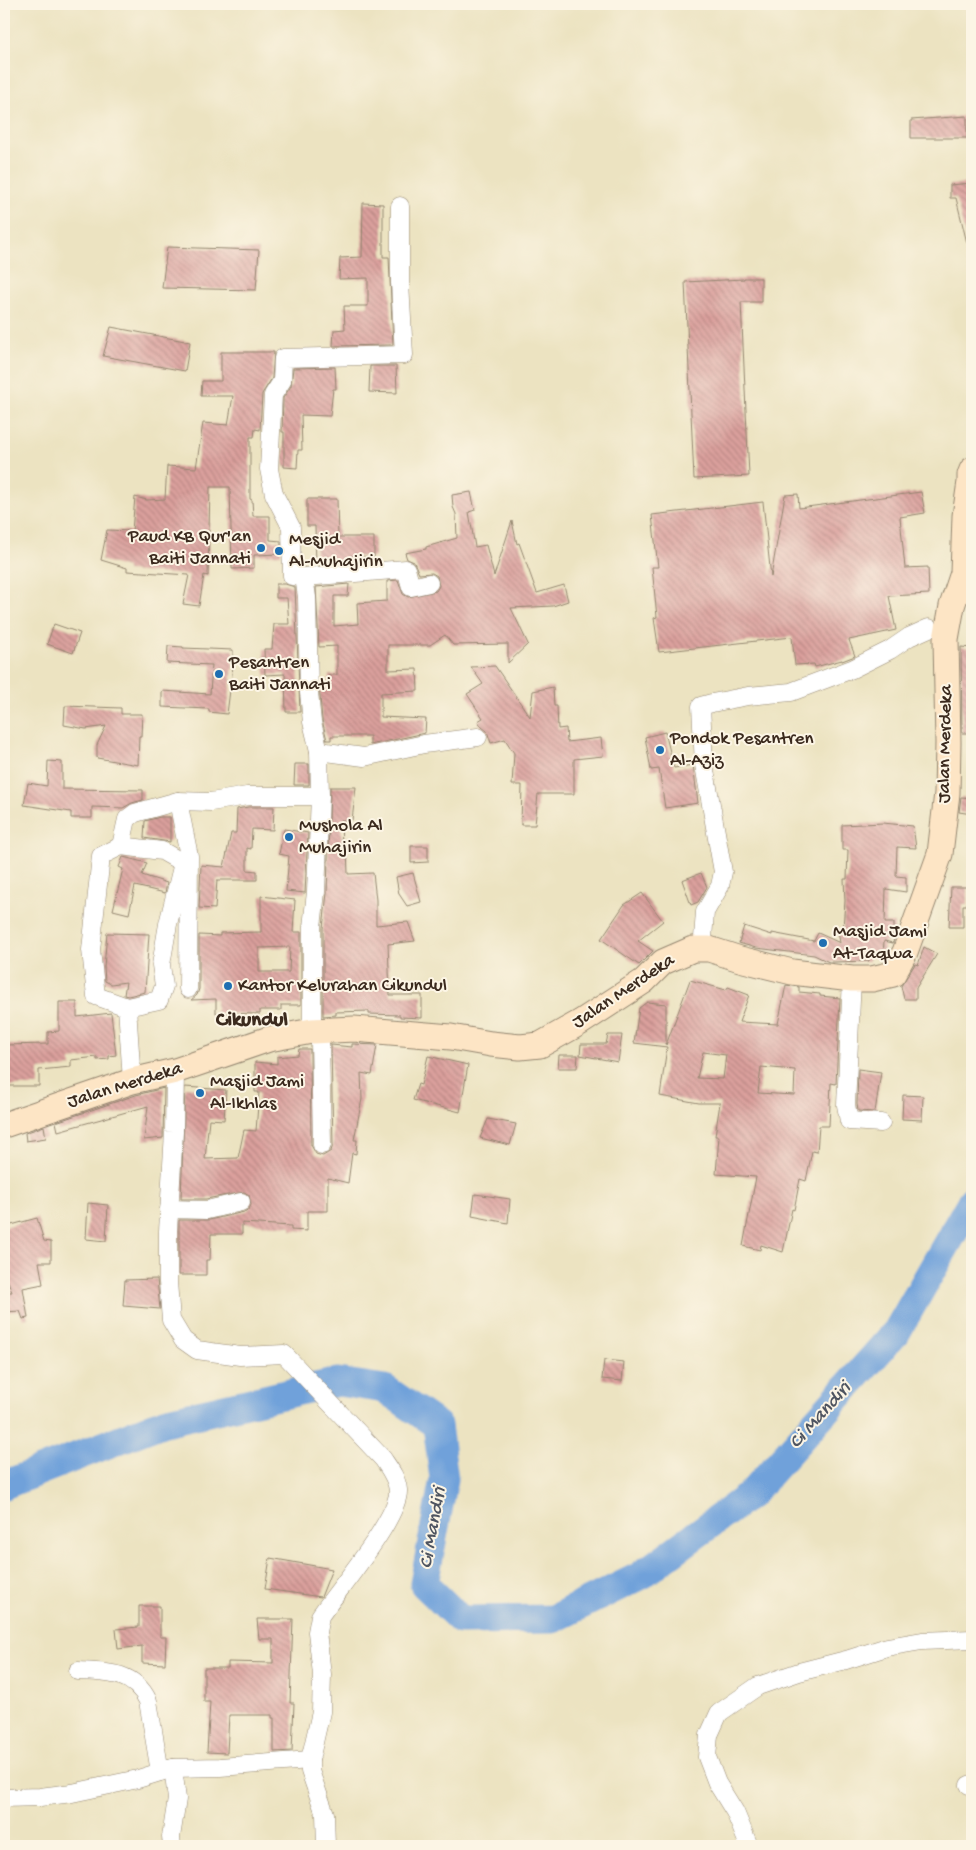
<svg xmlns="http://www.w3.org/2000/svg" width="976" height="1850" font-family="'Gochi Hand',sans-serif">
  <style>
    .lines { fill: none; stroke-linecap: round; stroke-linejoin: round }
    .river { stroke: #70a1da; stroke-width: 29 }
    .building { fill: url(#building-back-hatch); fill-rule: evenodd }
    .street-casing { stroke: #948670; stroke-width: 19 }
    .secondary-casing { stroke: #948670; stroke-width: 27 }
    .street { stroke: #fff; stroke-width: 18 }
    .secondary { stroke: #fde5c5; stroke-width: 25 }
    .poi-dot { fill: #1f6fb2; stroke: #fcf5e5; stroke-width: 2 }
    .labels { text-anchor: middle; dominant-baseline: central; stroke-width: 4; stroke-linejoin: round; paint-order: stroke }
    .poi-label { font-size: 19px; fill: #3b2a1e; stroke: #fcf5e5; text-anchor: start }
    .street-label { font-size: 19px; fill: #3b2a1e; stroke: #fcf5e5 }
    .water-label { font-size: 20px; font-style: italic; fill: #4e5460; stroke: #fcf5e5 }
    .quarter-label { font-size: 21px; font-weight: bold; fill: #3b2a1e; stroke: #fcf5e5 }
  </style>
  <defs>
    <pattern id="building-back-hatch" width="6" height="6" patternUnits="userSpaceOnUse" patternTransform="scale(1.25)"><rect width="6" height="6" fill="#dba09d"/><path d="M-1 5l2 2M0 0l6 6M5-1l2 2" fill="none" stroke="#b3837f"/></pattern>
  </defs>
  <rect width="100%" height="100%" fill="#fcf5e5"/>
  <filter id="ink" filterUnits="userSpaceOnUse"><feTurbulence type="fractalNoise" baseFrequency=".02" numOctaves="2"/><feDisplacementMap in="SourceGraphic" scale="10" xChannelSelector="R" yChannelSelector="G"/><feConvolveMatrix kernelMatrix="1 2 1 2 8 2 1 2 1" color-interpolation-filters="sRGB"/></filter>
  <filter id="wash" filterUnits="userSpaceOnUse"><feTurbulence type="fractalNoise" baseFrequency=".0096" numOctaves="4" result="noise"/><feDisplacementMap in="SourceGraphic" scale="20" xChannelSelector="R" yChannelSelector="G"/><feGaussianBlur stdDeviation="1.12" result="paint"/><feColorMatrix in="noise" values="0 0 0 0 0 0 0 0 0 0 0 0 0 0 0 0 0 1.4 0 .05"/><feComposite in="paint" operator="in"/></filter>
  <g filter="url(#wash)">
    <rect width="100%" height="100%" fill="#ece3c1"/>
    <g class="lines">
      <polyline class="river" points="4,1485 164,1422 338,1382 385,1389 437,1425 444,1479 424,1584 461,1620 553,1619 640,1576 750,1495 897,1331 972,1200"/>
    </g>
    <g id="blocks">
      <g class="building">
        <polygon points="967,116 967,138 911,138 911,120"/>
        <polygon points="972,183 972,243 967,243 956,198 950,198 950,185"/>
        <polygon points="363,203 383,204 383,257 389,257 393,345 333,346 334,330 345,329 344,306 368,306 368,278 339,279 340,258 362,257"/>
        <polygon points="167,247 259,250 256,290 162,288"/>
        <polygon points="744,278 761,278 761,302 741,302 749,476 694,479 685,282 744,279"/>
        <polygon points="111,327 190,342 185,371 103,356"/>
        <polygon points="221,352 274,352 272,378 262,394 260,430 255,429 254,437 250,437 250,499 252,500 253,516 270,516 270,540 281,541 281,554 254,555 254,568 232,569 230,487 210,487 208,576 204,575 199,606 183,604 189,575 127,571 127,568 101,560 107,530 132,531 135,497 147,500 165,499 167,466 196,468 203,423 228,425 233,396 201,396 202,381 221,381"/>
        <polygon points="370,366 396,366 397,393 369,392"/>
        <polygon points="335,367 336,389 333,389 330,416 301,415 302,450 298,450 297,468 284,467 284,432 282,432 283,398 291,386 293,368"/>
        <polygon points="471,492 475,510 469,512 475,547 486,545 494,576 512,521 517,544 519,543 537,593 564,585 568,601 553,606 511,608 528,644 508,663 508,644 453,645 445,635 430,645 388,645 388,670 417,669 418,691 381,693 381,717 426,719 425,733 370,745 370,736 331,736 331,740 327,740 322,720 319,685 328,684 329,675 337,675 337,646 319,647 316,587 349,584 348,596 334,596 334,626 358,624 357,603 387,601 387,581 398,580 403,594 408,597 436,591 439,586 437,576 432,573 419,574 414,562 407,559 405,553 426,549 426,547 457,538 456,514 453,507 452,495"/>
        <polygon points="921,492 925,513 900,517 905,568 928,567 929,594 889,596 896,630 849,640 855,656 842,661 842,660 815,667 814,664 795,665 792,637 659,652 654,618 657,617 652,567 658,567 652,515 763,502 771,577 785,495 798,494 799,508"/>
        <polygon points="307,499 337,499 338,537 374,537 374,557 351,556 350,563 316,565 315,526 307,526"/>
        <polygon points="276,584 285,584 295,587 300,712 286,712 285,674 265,675 264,649 272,649 274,624 289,624 287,598 276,598"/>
        <polygon points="54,624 80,633 73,653 47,644"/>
        <polygon points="168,646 183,647 183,648 233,650 233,666 227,714 209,712 209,709 162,707 162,691 210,694 212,665 167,663"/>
        <polygon points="961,647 972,648 972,733 962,733"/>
        <polygon points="495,666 530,717 533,691 553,687 554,706 557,706 558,729 566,728 567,742 601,738 603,756 574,759 574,794 538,794 535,825 521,825 522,785 512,785 514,753 505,739 491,743 487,731 482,727 478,721 483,718 467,694 483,684 471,667"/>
        <polygon points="65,706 121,708 121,714 142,714 141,736 139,736 138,765 97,758 97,745 106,726 86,729 64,725"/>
        <polygon points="665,732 674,768 693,765 698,803 665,808 659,769 651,770 645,737"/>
        <polygon points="48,761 62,762 62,789 143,790 143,800 132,803 123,808 92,807 92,818 71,818 71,812 24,805 28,783 47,786"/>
        <polygon points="295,764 309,764 309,785 294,785"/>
        <polygon points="330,787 356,787 352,820 341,820 342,847 347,847 348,874 373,873 376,900 376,925 408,922 415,941 388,944 390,995 422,995 422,1018 400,1017 400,1015 369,1014 369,1011 336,1012 336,1015 323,1016 323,928 327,893"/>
        <polygon points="961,797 972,798 972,814 959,812"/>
        <polygon points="248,807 274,807 273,830 252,829 251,849 247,848 247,870 257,871 257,880 217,880 215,909 199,908 201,865 224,867 231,833 236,833 237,809"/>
        <polygon points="160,817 170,817 170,842 144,838 145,821"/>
        <polygon points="883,823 913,826 916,848 897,847 896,876 906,877 906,892 886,889 885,923 894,923 894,939 893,943 884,941 883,957 869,957 869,961 834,962 829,962 814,955 756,948 739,943 744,926 772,935 772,933 814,941 818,933 840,943 838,930 843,929 845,901 844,879 847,879 848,850 842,850 842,825"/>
        <polygon points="284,829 308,833 305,893 286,891 289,856 279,854"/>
        <polygon points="411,846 428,846 428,862 411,863"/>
        <polygon points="123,857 147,863 142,875 167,883 165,893 135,886 129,914 113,910 123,869 119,867"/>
        <polygon points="413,873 421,902 407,906 399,894 396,877"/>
        <polygon points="701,873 707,887 698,902 691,905 682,880"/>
        <polygon points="951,887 967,887 967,905 963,905 963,927 949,927"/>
        <polygon points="642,893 663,921 638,941 653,951 639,965 601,939 624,905"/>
        <path d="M261,896L295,900L293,932H301V1005H281V1010H260V1014L216,1013V999L191,1000L197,995L199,989V935L220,936V933L261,932ZM290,947L289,972H259V948Z"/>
        <polygon points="107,933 149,934 145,992 128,996 124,995 126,982 111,984 105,981 104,967"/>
        <polygon points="924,947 937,954 916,988 916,999 904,999 901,986 915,964 918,965"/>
        <path d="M690,980L726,990L728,987L749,995L739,1022L778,1024L786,985L799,987V992L820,994V996L840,998L836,1084L831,1083L829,1126H819L817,1152L812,1151L806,1181L800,1179L794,1210L792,1209L783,1252L761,1245L760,1250L743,1246L756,1177L716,1174L719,1136H715L720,1103H699L660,1096L667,1047L634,1043L639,1008L647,1002L666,1004V1045ZM703,1052L726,1055L723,1079L697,1078ZM761,1067L795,1070L794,1095L758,1093Z"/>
        <polygon points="59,1002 77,1002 77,1017 111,1013 116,1055 109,1056 109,1059 97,1060 97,1057 71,1060 71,1067 39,1070 39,1086 4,1086 4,1045 48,1044 48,1032 59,1031"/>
        <polygon points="608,1035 622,1035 618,1062 580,1055 581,1044 606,1044"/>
        <polygon points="352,1044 377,1045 372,1075 361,1073 362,1099 354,1140 357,1140 356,1154 352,1153 348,1183 328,1178 328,1211 307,1211 307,1231 291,1230 291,1226 242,1223 242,1234 211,1234 210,1260 206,1260 206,1275 179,1275 179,1220 209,1220 244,1212 249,1209 251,1205 249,1195 244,1192 206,1199 181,1199 185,1087 226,1090 224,1120 209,1119 205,1159 238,1158 244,1130 256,1131 259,1092 255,1092 255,1062 277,1064 277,1057 298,1055 299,1049 310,1049 311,1145 316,1154 323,1156 331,1151 333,1145 331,1045 352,1047"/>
        <polygon points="559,1055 578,1055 577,1068 558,1068"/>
        <polygon points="428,1056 468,1065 460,1112 413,1100 418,1084 421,1085"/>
        <polygon points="858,1069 881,1072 875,1112 858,1111 857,1104"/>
        <polygon points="164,1088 163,1138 144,1140 148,1106 58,1131 56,1122 136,1095"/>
        <polygon points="903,1095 923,1096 922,1120 902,1119"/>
        <polygon points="488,1119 516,1124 510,1145 480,1138"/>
        <polygon points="44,1126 46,1138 26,1141 25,1133"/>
        <polygon points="475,1194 510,1199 508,1223 472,1216"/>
        <polygon points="88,1203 108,1205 106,1241 86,1239"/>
        <polygon points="37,1218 44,1241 51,1242 51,1262 39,1262 43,1284 23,1288 28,1318 23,1319 20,1311 4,1312 4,1292 12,1292 4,1272 4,1227"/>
        <polygon points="157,1279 160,1309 123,1306 125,1280"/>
        <polygon points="604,1360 624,1362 622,1381 602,1379"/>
        <polygon points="270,1558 332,1569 321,1597 265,1589"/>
        <polygon points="139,1606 160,1606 160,1637 166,1637 165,1664 142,1663 142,1646 118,1649 116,1629 139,1627"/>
        <polygon points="257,1619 293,1619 290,1703 294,1703 292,1751 274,1752 274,1718 272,1718 272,1715 229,1715 227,1753 207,1752 210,1702 204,1702 204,1668 228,1668 228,1662 273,1663 273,1639 259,1639"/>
      </g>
    </g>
  </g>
  <g filter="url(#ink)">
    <use href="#blocks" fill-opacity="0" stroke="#948670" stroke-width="1"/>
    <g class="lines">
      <g class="street-casing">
        <g id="street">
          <polyline points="304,577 406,569 411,587 429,583"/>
          <polyline points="319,751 364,757 424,744 478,737"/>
          <polyline points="178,801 189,856 188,989"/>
          <polygon points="121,846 162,851 183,863 168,924 161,965 164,986 159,1000 127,1007 96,996 91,950 101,856"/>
          <polyline points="121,846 127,819 135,813 178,801 211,802 247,796 320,796"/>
          <polyline points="709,949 703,938 705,912 720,886 723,872 704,765 701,706 712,703 748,696 791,692 852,669 890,650 909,637 929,628"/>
          <polyline points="852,979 846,1105 849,1121 881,1123"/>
          <polyline points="127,1007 132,1081"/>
          <path d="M175,1071L174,1132L168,1231V1282L171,1320L183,1340L197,1350L240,1356L284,1354L383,1459C389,1468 397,1478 398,1490C400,1517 337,1591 320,1616L317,1632L322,1674L321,1712L310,1760V1771L325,1814L326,1846"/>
          <polyline points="322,1145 320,1041 312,1031 312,927 316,892 320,796 319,751 312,722 309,693 307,597 304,577 292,576 291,527 274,494 269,469 273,395 282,381 283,358 404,355 400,283 400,206"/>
          <polyline points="169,1209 207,1210 241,1202"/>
          <path d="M78,1671C106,1672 134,1671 148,1701L160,1772"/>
          <polyline points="969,1785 972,1784"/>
          <polyline points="4,1798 40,1797 72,1793 138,1779 173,1768 220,1767 310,1760"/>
          <polyline points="172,1846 171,1837 177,1799 173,1768"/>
          <polyline points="749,1846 735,1812 717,1783 707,1757 709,1735 719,1713 758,1686 799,1672 846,1660 887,1647 922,1641 972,1639"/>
        </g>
      </g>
      <g class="secondary-casing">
        <polyline id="secondary" points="4,1125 132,1081 175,1071 269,1039 312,1031 354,1029 451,1037 491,1044 520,1047 540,1045 581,1022 644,981 663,962 693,949 709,949 740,959 792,972 852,979 872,979 893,974 905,952 940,854 947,793 948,743 946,639 952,606 963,573 965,516 970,482 970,475 972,470"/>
      </g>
      <use href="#street" class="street"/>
      <use href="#secondary" class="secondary"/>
    </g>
  </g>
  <g class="poi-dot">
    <circle cx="261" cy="548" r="5"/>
    <circle cx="279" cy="551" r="5"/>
    <circle cx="219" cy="674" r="5"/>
    <circle cx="660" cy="750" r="5"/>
    <circle cx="289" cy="837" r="5"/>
    <circle cx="823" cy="943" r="5"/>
    <circle cx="228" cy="986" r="5"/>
    <circle cx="200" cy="1093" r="5"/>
  </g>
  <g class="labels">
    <g class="poi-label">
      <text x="251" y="537" text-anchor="end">Paud KB Qur'an<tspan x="251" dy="22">Baiti Jannati</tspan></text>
      <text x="289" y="540">Mesjid<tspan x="289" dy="22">Al-Muhajirin</tspan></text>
      <text x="229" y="663">Pesantren<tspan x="229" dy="22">Baiti Jannati</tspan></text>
      <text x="670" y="739">Pondok Pesantren<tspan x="670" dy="22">Al-Aziz</tspan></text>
      <text x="299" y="826">Mushola Al<tspan x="299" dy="22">Muhajirin</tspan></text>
      <text x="833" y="932">Masjid Jami<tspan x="833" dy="22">At-Taqwa</tspan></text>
      <text x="238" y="986">Kantor Kelurahan Cikundul</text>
      <text x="210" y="1082">Masjid Jami<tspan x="210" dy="22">Al-Ikhlas</tspan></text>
    </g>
    <g class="street-label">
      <text transform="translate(946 744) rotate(-89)">Jalan Merdeka</text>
      <text transform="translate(624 992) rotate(-34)">Jalan Merdeka</text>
      <text transform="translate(125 1086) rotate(-17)">Jalan Merdeka</text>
    </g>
    <g class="water-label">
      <text transform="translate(821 1416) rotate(-48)">Ci Mandiri</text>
      <text transform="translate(434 1528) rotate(-80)">Ci Mandiri</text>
    </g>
    <g class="quarter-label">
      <text x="252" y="1021">Cikundul</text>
    </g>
  </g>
  <rect width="976" height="1850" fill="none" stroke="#fcf5e5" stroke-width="20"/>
</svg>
